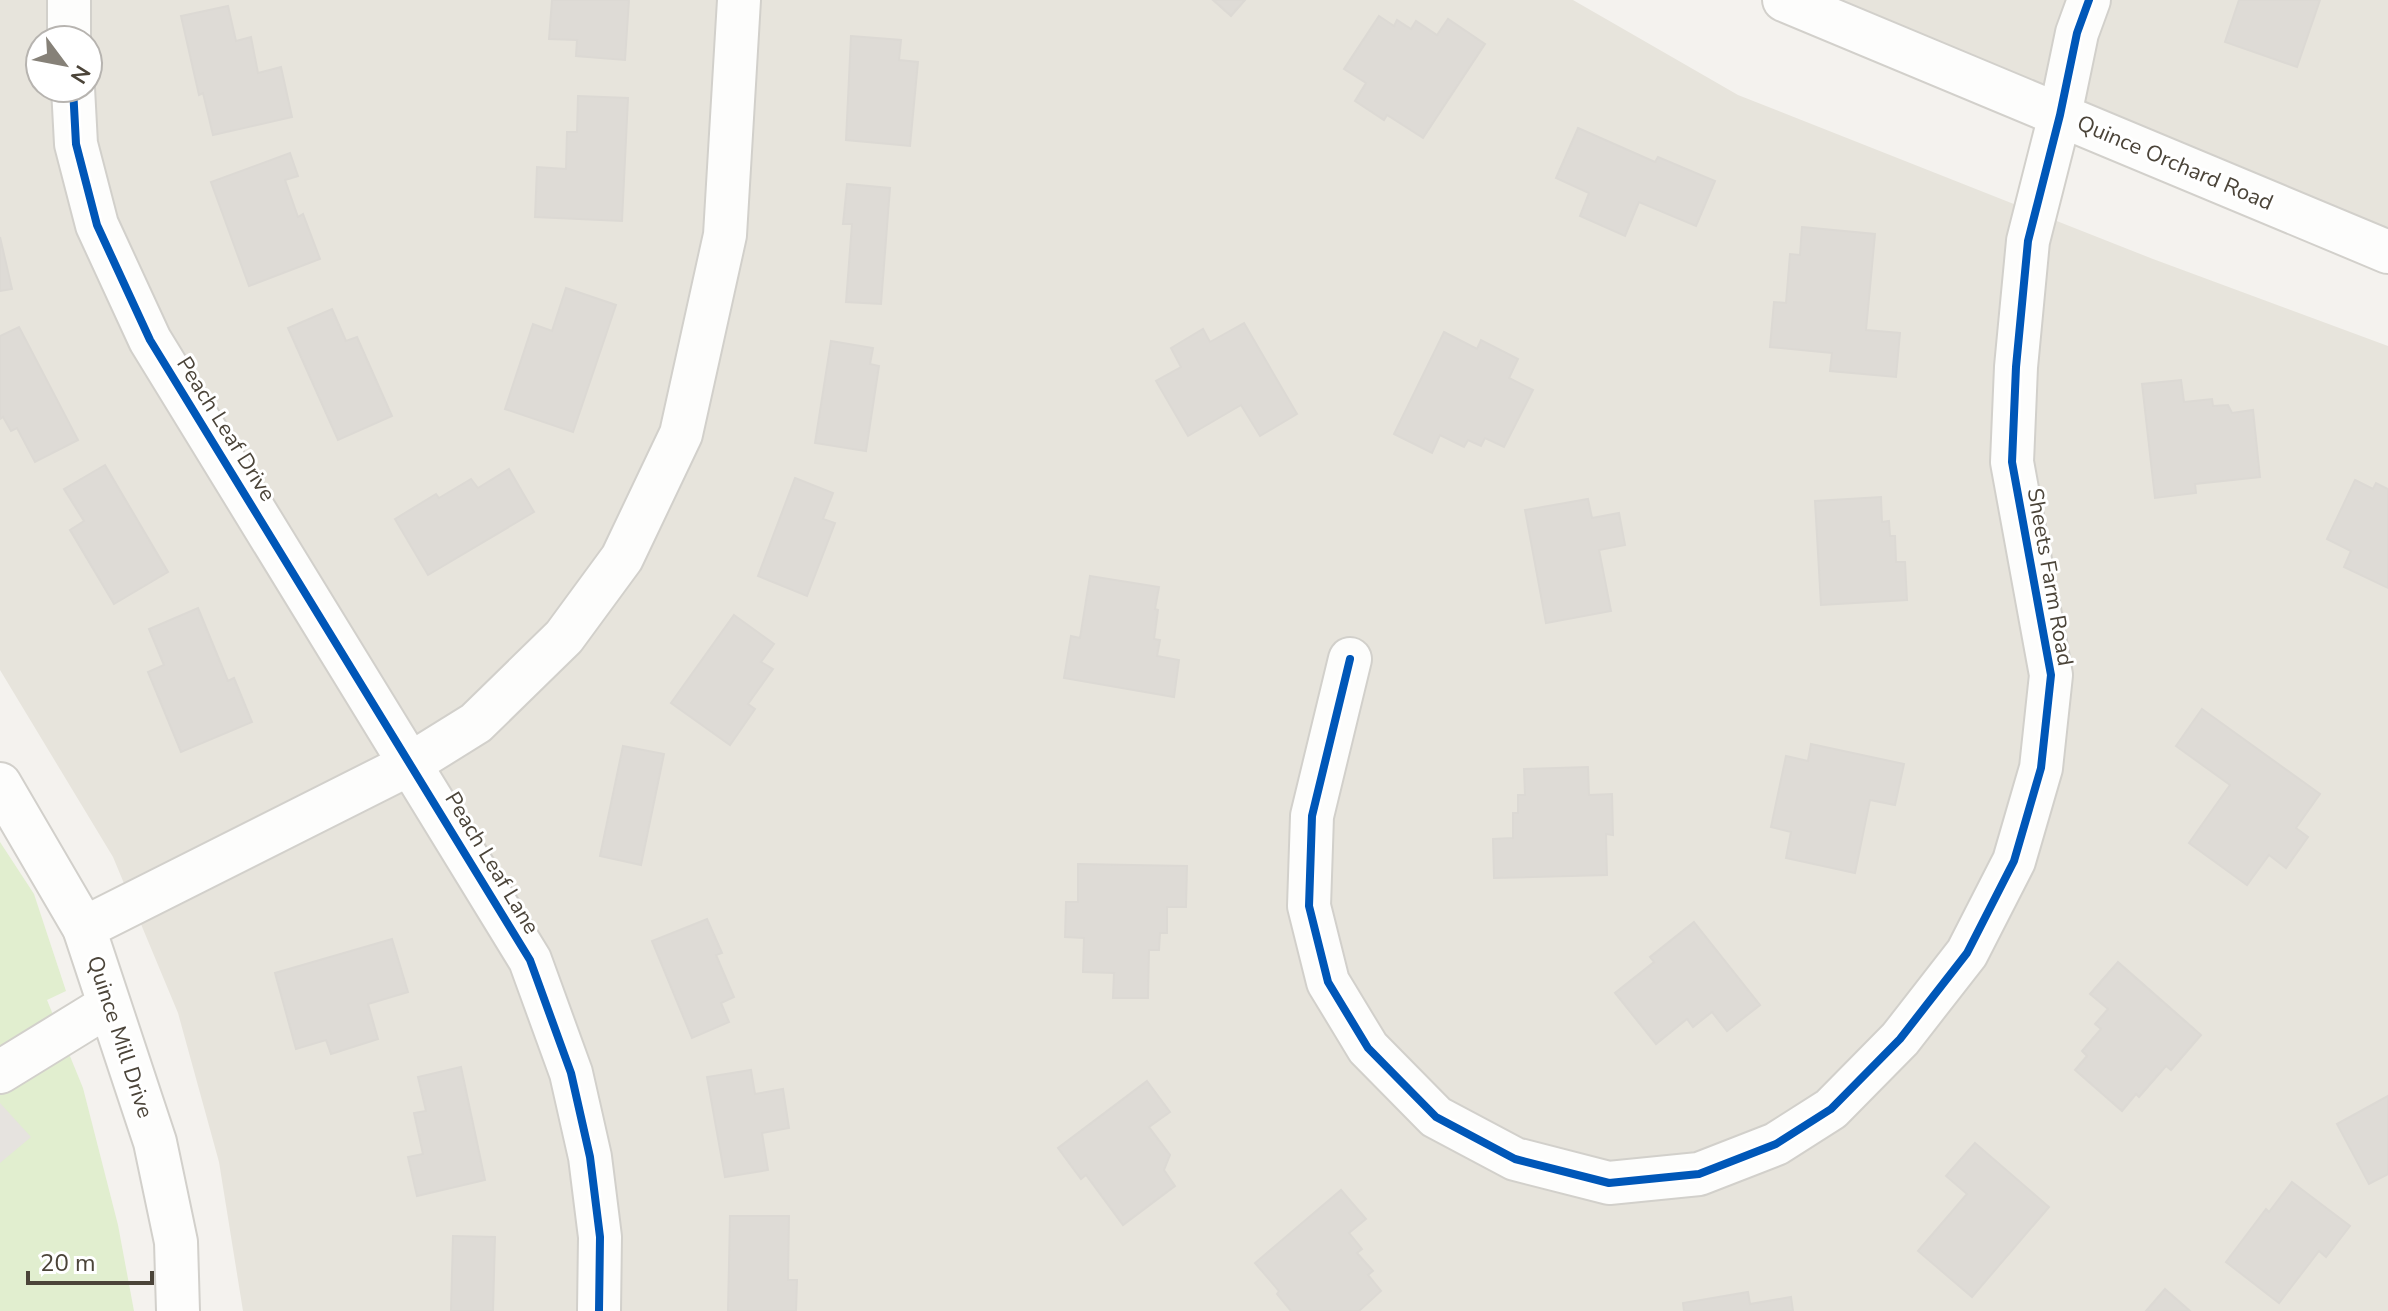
<svg xmlns="http://www.w3.org/2000/svg" width="2388" height="1311" font-family="'Nunito Sans',sans-serif">
  <style>
    .residential { fill: #e7e4dc; fill-rule: evenodd }
    .green { fill: #e1eecf }
    .parking { fill: #e6e3df }
    .building { fill: #dedbd6; stroke: #dcd9d4; stroke-width: 2 }
    .lines { fill: none; stroke-linecap: round; stroke-linejoin: round }
    .minor-casing { stroke: #d2d0cb; stroke-width: 46 }
    .minor { stroke: #fdfdfc; stroke-width: 42 }
    .cycleway-casing { stroke: #fff; stroke-width: 13 }
    .cycleway { stroke: #0057b8; stroke-width: 8 }
    .labels { text-anchor: middle; dominant-baseline: central; stroke-width: 6; stroke-linejoin: round; paint-order: stroke }
    .street-label { font-size: 22px; fill: #4b4439; stroke: #fff }
  </style>
  <rect width="100%" height="100%" fill="#f4f2ee"/>
  <g class="residential">
    <path d="M0,0H1573L1738,95L2153,259L2388,346V1311H243L219,1162L178,1013L113,857L0,670ZM40,40H88V88H40Z"/>
    <polygon points="1784,0 2388,0 2388,252"/>
  </g>
  <polygon class="green" points="0,842 34,894 66,991 47,1000 83,1088 118,1225 134,1311 0,1311"/>
  <polygon class="parking" points="0,1103 31,1137 0,1163"/>
  <g class="building">
    <polygon points="552,0 629,0 625,60 576,56 577,40 549,39"/>
    <polygon points="1213,0 1245,0 1231,16"/>
    <polygon points="2239,0 2320,0 2297,67 2225,42"/>
    <polygon points="228,6 236,41 251,37 258,73 281,67 292,117 213,135 203,93 199,95 181,16"/>
    <polygon points="1379,16 1394,26 1397,20 1411,29 1416,21 1437,35 1448,19 1485,44 1423,138 1387,115 1384,120 1355,101 1366,83 1344,69"/>
    <polygon points="851,36 901,40 899,60 918,62 910,146 846,140"/>
    <polygon points="578,96 628,98 622,221 535,217 537,167 566,169 567,132 577,132"/>
    <polygon points="1578,128 1655,162 1658,157 1715,181 1696,226 1639,202 1625,236 1580,216 1589,193 1556,178"/>
    <polygon points="290,153 298,176 285,180 298,217 303,214 320,259 249,286 211,182"/>
    <polygon points="847,184 890,188 881,304 846,302 852,224 843,224"/>
    <polygon points="1802,227 1875,234 1866,330 1900,333 1896,377 1830,371 1832,353 1770,347 1774,302 1786,303 1790,254 1800,255"/>
    <polygon points="0,237 12,289 0,291"/>
    <polygon points="566,288 616,305 573,432 505,409 533,324 552,331"/>
    <polygon points="332,309 346,341 357,337 392,416 338,440 288,328"/>
    <polygon points="1244,323 1297,414 1260,436 1241,405 1188,436 1156,381 1181,367 1171,348 1203,329 1210,342"/>
    <polygon points="19,327 78,440 35,462 17,428 11,431 3,417 0,419 0,336"/>
    <polygon points="1444,332 1477,349 1481,340 1518,359 1509,378 1533,390 1504,447 1485,438 1481,446 1468,440 1464,447 1440,435 1432,453 1394,434"/>
    <polygon points="831,341 873,348 870,364 879,366 866,451 815,443"/>
    <polygon points="2181,380 2184,402 2212,399 2213,406 2228,405 2232,413 2253,410 2260,477 2195,484 2196,493 2155,498 2142,384"/>
    <polygon points="105,465 168,572 114,604 70,530 84,521 64,489"/>
    <polygon points="509,469 534,512 428,575 395,519 436,494 439,498 471,479 478,488"/>
    <polygon points="795,478 833,493 823,519 835,523 807,596 758,576"/>
    <polygon points="2355,480 2373,489 2376,483 2388,489 2388,588 2344,567 2351,551 2327,539"/>
    <polygon points="1881,497 1882,522 1889,521 1890,536 1895,536 1896,562 1905,562 1907,600 1821,605 1815,501"/>
    <polygon points="1588,499 1592,518 1619,513 1625,545 1599,550 1611,611 1546,623 1525,510"/>
    <polygon points="1090,576 1159,587 1155,609 1158,610 1154,639 1160,640 1157,656 1179,660 1174,697 1064,678 1071,636 1080,638"/>
    <polygon points="198,608 228,681 234,678 252,722 181,752 148,672 164,665 149,629"/>
    <polygon points="734,615 774,644 761,662 773,669 748,704 755,709 730,745 671,703"/>
    <polygon points="2202,709 2320,794 2296,828 2308,837 2286,868 2269,855 2247,885 2189,843 2230,785 2176,746"/>
    <polygon points="1811,744 1904,764 1895,805 1870,800 1855,873 1786,858 1791,832 1771,827 1786,756 1808,761"/>
    <polygon points="623,746 664,754 641,865 600,856"/>
    <polygon points="1588,767 1589,795 1612,794 1613,835 1606,834 1607,875 1494,878 1493,839 1513,838 1513,813 1518,813 1518,795 1525,795 1524,769"/>
    <polygon points="1078,864 1187,866 1186,907 1167,907 1167,933 1160,933 1159,950 1149,950 1148,998 1113,998 1114,973 1083,972 1084,938 1065,937 1066,902 1078,902"/>
    <polygon points="707,919 722,953 716,955 734,997 721,1003 729,1022 692,1038 652,941"/>
    <polygon points="1694,922 1760,1005 1727,1031 1712,1012 1693,1027 1687,1019 1656,1044 1615,993 1654,962 1650,957"/>
    <polygon points="392,939 408,992 368,1004 378,1039 331,1054 326,1040 296,1049 275,973"/>
    <polygon points="2118,962 2201,1035 2171,1070 2166,1066 2139,1097 2136,1094 2122,1111 2075,1070 2087,1056 2082,1051 2101,1029 2095,1024 2108,1009 2090,994"/>
    <polygon points="461,1067 485,1180 417,1196 408,1157 423,1154 414,1113 426,1111 418,1077"/>
    <polygon points="751,1070 755,1094 783,1089 789,1128 762,1133 768,1170 725,1177 707,1077"/>
    <polygon points="1147,1081 1170,1112 1149,1127 1170,1155 1164,1170 1175,1186 1123,1225 1086,1175 1081,1179 1058,1148"/>
    <polygon points="2388,1096 2388,1174 2369,1184 2337,1124"/>
    <polygon points="1975,1143 2049,1207 1972,1297 1918,1251 1967,1194 1946,1176"/>
    <polygon points="2292,1182 2350,1226 2326,1257 2319,1251 2279,1303 2226,1262 2266,1209 2269,1212"/>
    <polygon points="1341,1190 1366,1219 1349,1233 1362,1249 1357,1253 1373,1271 1368,1275 1381,1291 1359,1311 1291,1311 1277,1294 1279,1291 1255,1263"/>
    <polygon points="730,1216 789,1216 788,1280 797,1280 796,1311 728,1311"/>
    <polygon points="453,1236 495,1237 493,1311 451,1311"/>
    <polygon points="2165,1289 2190,1311 2146,1311"/>
    <polygon points="1748,1292 1750,1304 1791,1297 1793,1311 1684,1311 1683,1303"/>
  </g>
  <g class="lines">
    <g class="minor-casing">
      <g id="minor">
        <polyline points="1784,0 2388,252"/>
        <polyline points="69,40 69,0"/>
        <polyline points="73,88 76,144 97,225 150,340 530,960 571,1073 590,1157 600,1237 599,1311"/>
        <polyline points="1350,659 1312,816 1309,906 1328,982 1368,1048 1436,1117 1515,1159 1609,1183 1699,1174 1776,1144 1831,1109 1900,1039 1967,953 2014,861 2041,768 2051,675 2012,462 2016,367 2028,241 2060,115 2077,33 2089,0"/>
        <polyline points="0,784 84,928 155,1142 176,1242 178,1311"/>
        <polyline points="84,928 410,764 476,723 564,637 622,558 681,434 725,235 739,0"/>
        <polyline points="0,1072 109,1005"/>
      </g>
    </g>
    <use href="#minor" class="minor"/>
    <g class="cycleway-casing">
      <g id="cycleway">
        <polyline points="73,88 76,144 97,225 150,340 530,960 571,1073 590,1157 600,1237 599,1311"/>
        <polyline points="1350,659 1312,816 1309,906 1328,982 1368,1048 1436,1117 1515,1159 1609,1183 1699,1174 1776,1144 1831,1109 1900,1039 1967,953 2014,861 2041,768 2051,675 2012,462 2016,367 2028,241 2060,115 2077,33 2089,0"/>
      </g>
    </g>
    <use href="#cycleway" class="cycleway"/>
  </g>
  <g class="labels">
    <g class="street-label">
      <text transform="translate(2175 163) rotate(23)">Quince Orchard Road</text>
      <text transform="translate(226 429) rotate(58)">Peach Leaf Drive</text>
      <text transform="translate(2050 577) rotate(80)">Sheets Farm Road</text>
      <text transform="translate(492 863) rotate(59)">Peach Leaf Lane</text>
      <text transform="translate(120 1037) rotate(72)">Quince Mill Drive</text>
    </g>
  </g>
  <g transform="translate(64 64) rotate(122)"><circle r="38" fill="#ffffff" stroke="#b7b4b0" stroke-width="2"/>
  <path d="M0-6L14 30L0 20L-14 30Z" fill="#868178"/>
  <text y="-12" font-size="22" font-weight="bold" text-anchor="middle" fill="#4b4439">N</text>
  </g>
  <path d="M28 1271v12h124v-12" fill="none" stroke="#4b4439" stroke-width="4"/>
  <text x="40" y="1271" font-size="24" fill="#4b4439" stroke="#ffffff" stroke-width="6" paint-order="stroke">20 m</text>
</svg>
